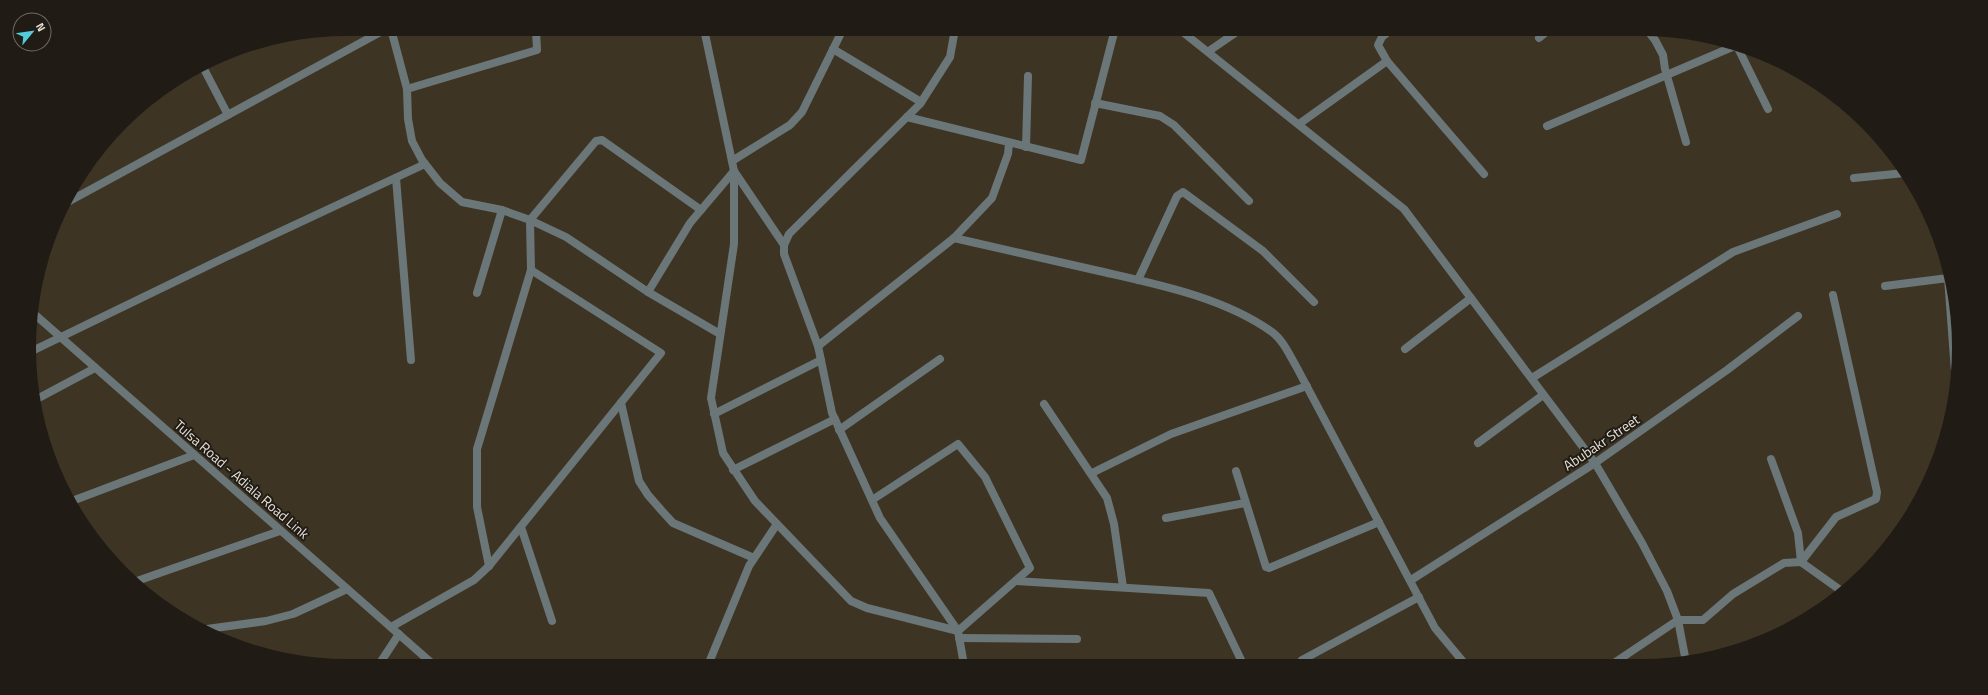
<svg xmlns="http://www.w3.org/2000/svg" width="1988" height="695" font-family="'Titillium Web',sans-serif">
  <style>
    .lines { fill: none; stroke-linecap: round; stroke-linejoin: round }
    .minor { stroke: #6b7678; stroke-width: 8 }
    .labels { text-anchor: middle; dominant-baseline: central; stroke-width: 4; stroke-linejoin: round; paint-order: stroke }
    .street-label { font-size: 14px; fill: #e6e0d6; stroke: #201c15 }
  </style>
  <rect width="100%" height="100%" fill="#3d3424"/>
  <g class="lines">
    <g class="minor">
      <polyline points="391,29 407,89 408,119 412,141 422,160 440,183 462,202 502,210 530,220 566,237 648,292 720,334"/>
      <polyline points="704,29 734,171 734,244 711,398 723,453 755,501 851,601 867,608 958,631"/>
      <polyline points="955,29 950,57 920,104 789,234 784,245 784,254 818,346 832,413 880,518 958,631"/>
      <polyline points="1179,29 1404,209 1595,463 1642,543 1667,591 1678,620 1686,662"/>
      <polyline points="1647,30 1655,40 1663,55 1665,69 1686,142"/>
      <polyline points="1539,38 1550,29"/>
      <polyline points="1737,46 1768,109"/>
      <polyline points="833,49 921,102"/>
      <polyline points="1209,51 1241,29"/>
      <polyline points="1387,61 1378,45 1382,37 1392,29"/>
      <polyline points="203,67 228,115"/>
      <polyline points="407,89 537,50 536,29"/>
      <polyline points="1095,103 1160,116 1174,125 1249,201"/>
      <polyline points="907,117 1081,160 1115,29"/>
      <polyline points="1299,124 1387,61 1484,174"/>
      <polyline points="1547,126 1737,45"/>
      <polyline points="1026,147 1028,76"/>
      <polyline points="732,161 790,125 802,112 843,29"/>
      <polyline points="396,178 411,360"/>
      <polyline points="1854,178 1905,173"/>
      <polyline points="64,204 386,29"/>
      <path d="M954,238C1002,249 1050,260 1099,271C1156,284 1223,297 1272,332C1283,340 1289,354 1296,366L1435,628L1465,664"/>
      <polyline points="1948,278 1956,385"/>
      <polyline points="1138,280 1177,196 1183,192 1263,251 1314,302"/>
      <polyline points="1885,286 1948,278 1948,269"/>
      <polyline points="648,292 690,223 734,171 784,245"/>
      <polyline points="477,293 502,210"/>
      <polyline points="32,312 435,666"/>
      <polyline points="818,346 954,238 992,198 1008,154 1009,143"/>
      <polyline points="1405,349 1471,298"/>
      <polyline points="30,352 226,257 425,164"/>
      <polyline points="1532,378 1733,252 1837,214"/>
      <polyline points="35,400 95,368"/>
      <polyline points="621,403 639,481 648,495 662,511 673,523 754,558"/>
      <polyline points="1044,404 1107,498 1114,524 1123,587"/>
      <polyline points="714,414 821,360"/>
      <polyline points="839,430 940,359"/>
      <polyline points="1478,443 1543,395"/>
      <polyline points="1771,459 1798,533 1801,562"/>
      <polyline points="733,470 835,419"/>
      <polyline points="1236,471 1266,567 1269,568 1379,522"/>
      <polyline points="1092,473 1171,434 1307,386"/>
      <polyline points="872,500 958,444 985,477 1030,568 958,631 964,665"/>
      <polyline points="72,501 194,455"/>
      <polyline points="1166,518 1245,503"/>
      <polyline points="521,527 552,621"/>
      <polyline points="1801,562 1836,517 1876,499 1877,492 1833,295"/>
      <polyline points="489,566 477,507 477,449 531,270 530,220 596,141 602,140 701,210"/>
      <polyline points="1411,580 1595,463 1727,370 1798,316"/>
      <polyline points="1016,581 1209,593 1243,664"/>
      <polyline points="134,582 280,531"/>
      <polyline points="391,627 474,580 489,566 661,353 531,270"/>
      <polyline points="207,629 266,621 293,614 347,589"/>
      <polyline points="959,638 1077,639"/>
      <polyline points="1302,660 1419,597"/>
      <polyline points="1614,663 1678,620 1703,620 1733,594 1784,563 1801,562 1843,592"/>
      <polyline points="708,665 749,566 777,524"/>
      <polyline points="378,666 399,634"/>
    </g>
  </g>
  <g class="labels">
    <g class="street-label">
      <text transform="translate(1601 442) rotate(-34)">Abubakr Street</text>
      <text transform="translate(242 479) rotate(41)">Tulsa Road - Adiala Road Link</text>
    </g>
  </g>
  <path d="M0 0H1988V695H0ZM347 36H1641A311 311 0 0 1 1952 347V348A311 311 0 0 1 1641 659H347A311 311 0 0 1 36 348V347A311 311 0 0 1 347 36Z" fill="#201c15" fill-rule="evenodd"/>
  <g transform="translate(32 32) rotate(61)"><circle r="19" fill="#201c15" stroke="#6f6a62"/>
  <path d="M0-3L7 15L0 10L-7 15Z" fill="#53cbdb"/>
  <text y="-6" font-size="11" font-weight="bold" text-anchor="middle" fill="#e6e0d6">N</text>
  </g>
</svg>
